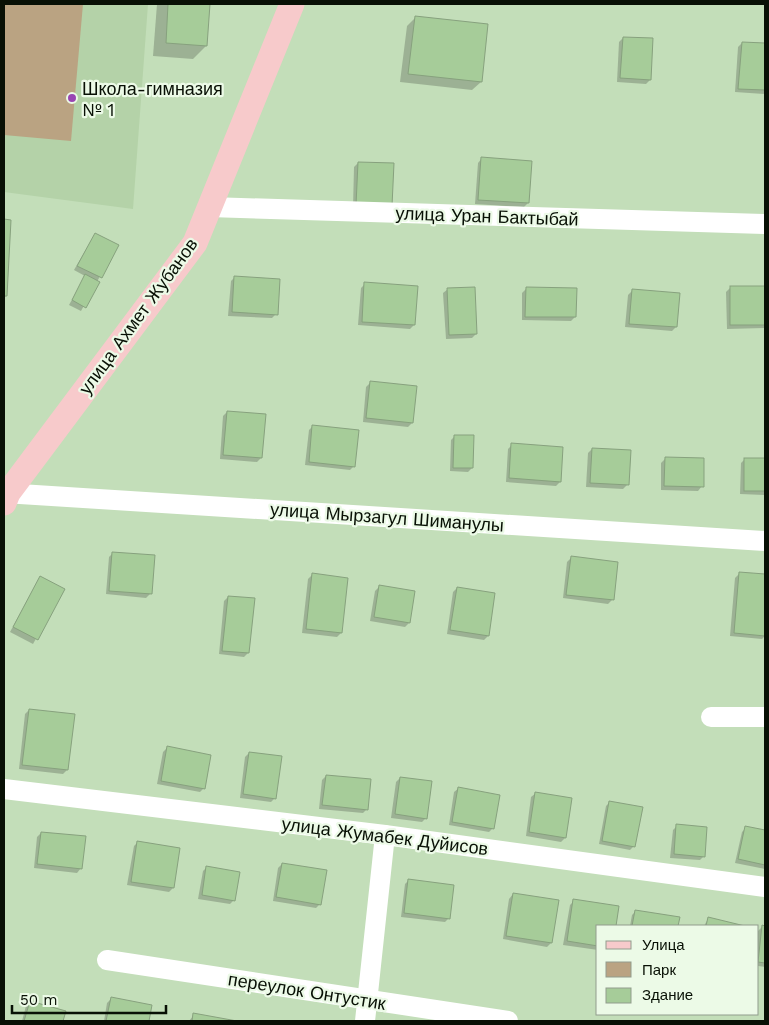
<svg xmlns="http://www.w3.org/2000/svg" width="769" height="1025" font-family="'Work Sans',sans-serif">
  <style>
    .built { fill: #b4d2a8 }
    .green { fill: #baa382 }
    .shadow { fill: #0003 }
    .building { fill: #a6cc99; stroke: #87a17e }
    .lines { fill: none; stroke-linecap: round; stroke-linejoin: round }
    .minor { stroke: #fff; stroke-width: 20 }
    .major { stroke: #f7cacb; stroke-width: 25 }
    .poi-dot { fill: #9945b3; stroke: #ecfae7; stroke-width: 2 }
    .labels { text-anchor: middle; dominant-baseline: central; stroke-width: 4.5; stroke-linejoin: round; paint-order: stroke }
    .poi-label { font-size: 18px; fill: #081005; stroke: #ecfae7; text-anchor: start }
    .street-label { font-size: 18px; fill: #081005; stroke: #ecfae7 }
  </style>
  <rect width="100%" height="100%" fill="#c3deb9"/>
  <polygon class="built" points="4,4 148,4 133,209 4,192"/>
  <polygon class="green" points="4,4 83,4 71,141 4,135"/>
  <g class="shadow">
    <polygon points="157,4 209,4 206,46 193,59 153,56"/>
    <polygon points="415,18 481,82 472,90 400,82 407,26"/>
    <polygon points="623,38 650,80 646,84 617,82 619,42"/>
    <polygon points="742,43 765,45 765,94 735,92 738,47"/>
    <polygon points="482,158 528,203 524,207 475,204 478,163"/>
    <polygon points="358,163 390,205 353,208 354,167"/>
    <polygon points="4,221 10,221 6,296 4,298"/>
    <polygon points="95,234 117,245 81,311 69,305 85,276 74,270"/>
    <polygon points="235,277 276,314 272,318 228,316 231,281"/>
    <polygon points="365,284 414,325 410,329 358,325 361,288"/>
    <polygon points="765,287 765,328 727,329 726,292 730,288"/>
    <polygon points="448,289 476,334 472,338 446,339 443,293"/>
    <polygon points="526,289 575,317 571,321 522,320 522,293"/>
    <polygon points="632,291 676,327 672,331 625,327 628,295"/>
    <polygon points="370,383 412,423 408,427 363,422 366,387"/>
    <polygon points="227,412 261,458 257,462 220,459 223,416"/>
    <polygon points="313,426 354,466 350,470 305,465 309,430"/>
    <polygon points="455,436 472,468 468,472 450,471 451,440"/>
    <polygon points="512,445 560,482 556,486 506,482 508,449"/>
    <polygon points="592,449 627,485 623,489 586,487 588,453"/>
    <polygon points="665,459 702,486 698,491 661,490 661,463"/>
    <polygon points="745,459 765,460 765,495 740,494 741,463"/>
    <polygon points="113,553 150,594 146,598 106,594 109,557"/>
    <polygon points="571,558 612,600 608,604 563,598 567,562"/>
    <polygon points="739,574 765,576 765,636 762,639 730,636 735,578"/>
    <polygon points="312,575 341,633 337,637 302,633 308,579"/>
    <polygon points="40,577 63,590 33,644 10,632"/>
    <polygon points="379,587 409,623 405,627 370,621 375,591"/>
    <polygon points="457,588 488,636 484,640 447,634 453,592"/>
    <polygon points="228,597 248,653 244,657 219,654 224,601"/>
    <polygon points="29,710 67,770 63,774 19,769 25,714"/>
    <polygon points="167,748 204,788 200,792 157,784 163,752"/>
    <polygon points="249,753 275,798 271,802 240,798 245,757"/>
    <polygon points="326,776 367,809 363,813 319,809 322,780"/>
    <polygon points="400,778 426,818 422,822 391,818 396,782"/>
    <polygon points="459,788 493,828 489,832 449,825 454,792"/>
    <polygon points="536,793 565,838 561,842 526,836 531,797"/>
    <polygon points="610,802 634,846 630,850 599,844 606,806"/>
    <polygon points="677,826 704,856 700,860 670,858 673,830"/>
    <polygon points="746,828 765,832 765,869 735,863 742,832"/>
    <polygon points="41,833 81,868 77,873 34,868 37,837"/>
    <polygon points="138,842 173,888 169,892 127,885 134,846"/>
    <polygon points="282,864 320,904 316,908 273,901 278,868"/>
    <polygon points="207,867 234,900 230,904 198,899 203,871"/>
    <polygon points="409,880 449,918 445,922 401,917 405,884"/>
    <polygon points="513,894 551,943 547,947 503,939 509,899"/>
    <polygon points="574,901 617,907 614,926 598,926 598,950 563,945 570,905"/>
    <polygon points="636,911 678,918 677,926 630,926 632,915"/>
    <polygon points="708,919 742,926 704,926"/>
    <polygon points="762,927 765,927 765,967 758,966 758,931"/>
    <polygon points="111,999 150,1006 148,1021 104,1021 107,1003"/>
    <polygon points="30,1002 65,1012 62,1021 22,1021 26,1006"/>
    <polygon points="194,1015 230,1021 189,1021"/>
  </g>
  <g class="building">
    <polygon points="168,4 210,4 207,46 166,43"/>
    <polygon points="415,16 488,24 482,82 408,74"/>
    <polygon points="623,37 653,38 651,80 620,78"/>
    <polygon points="742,42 765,43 765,90 738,89"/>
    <polygon points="481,157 532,161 529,203 478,200"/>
    <polygon points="358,162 394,163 392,206 356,205"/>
    <polygon points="4,219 11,220 7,296 4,296"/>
    <polygon points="95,233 119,245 102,278 77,266"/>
    <polygon points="85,274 100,282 86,308 72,300"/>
    <polygon points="234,276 280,279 278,315 232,312"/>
    <polygon points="364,282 418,286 415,325 362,322"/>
    <rect x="730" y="286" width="35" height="39"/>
    <polygon points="475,287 477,334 449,335 447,288"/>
    <polygon points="526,287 577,288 576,317 525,317"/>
    <polygon points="632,289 680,293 677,327 629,324"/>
    <polygon points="370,381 417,386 413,423 366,418"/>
    <polygon points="227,411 266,414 262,458 223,455"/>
    <polygon points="312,425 359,430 355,467 309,462"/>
    <polygon points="454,435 474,435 473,468 453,468"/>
    <polygon points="511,443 563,447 561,482 509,478"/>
    <polygon points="592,448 631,450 629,485 590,483"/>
    <polygon points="665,457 704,458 704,487 664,486"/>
    <rect x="744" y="458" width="21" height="33"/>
    <polygon points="112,552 155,555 152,594 109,591"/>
    <polygon points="571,556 618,562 614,600 566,595"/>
    <polygon points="739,572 765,574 765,636 734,633"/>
    <polygon points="312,573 348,578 342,633 306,629"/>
    <polygon points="40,576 65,589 38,640 13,627"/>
    <polygon points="379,585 415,591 410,623 374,617"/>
    <polygon points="457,587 495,593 489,636 450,630"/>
    <polygon points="228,596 255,598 249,653 222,651"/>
    <polygon points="29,709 75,714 68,770 22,765"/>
    <polygon points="167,746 211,755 205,789 161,781"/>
    <polygon points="249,752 282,756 276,799 243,794"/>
    <polygon points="326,775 371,779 368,810 322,805"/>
    <polygon points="400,777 432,781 427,819 395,814"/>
    <polygon points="458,787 500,795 494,829 452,822"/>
    <polygon points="535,792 572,798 566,838 529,832"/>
    <polygon points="609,801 643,807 635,847 602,841"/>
    <polygon points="676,824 707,827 705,857 674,854"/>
    <polygon points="745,826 765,830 765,865 738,859"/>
    <polygon points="41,832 86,836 82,869 37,864"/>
    <polygon points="137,841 180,848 174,888 131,882"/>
    <polygon points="282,863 327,870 321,905 276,897"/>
    <polygon points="206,866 240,872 235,901 202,895"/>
    <polygon points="408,879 454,885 450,919 404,913"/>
    <polygon points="513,893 559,900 552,943 506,936"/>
    <polygon points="573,899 619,906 616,926 598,926 598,946 567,941"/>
    <polygon points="635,910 680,917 678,926 632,926"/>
    <polygon points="708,917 745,926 706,926"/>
    <polygon points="762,925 765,926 765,963 758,962"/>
    <polygon points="111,997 152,1005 149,1021 106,1021"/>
    <polygon points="30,1001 66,1011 63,1021 24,1021"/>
    <polygon points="193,1013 237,1021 192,1021"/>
  </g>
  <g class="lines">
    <g class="minor">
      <polyline points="209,207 765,224"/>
      <polyline points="4,493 765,541"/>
      <polyline points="711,717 765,717"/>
      <polyline points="4,789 385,835 765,887"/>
      <polyline points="107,960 508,1021"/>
      <polyline points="365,1021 385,835"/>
    </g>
    <polyline class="major" points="4,503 8,493 195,243 292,4"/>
  </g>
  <circle class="poi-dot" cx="72" cy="98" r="5"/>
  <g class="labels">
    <g class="poi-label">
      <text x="82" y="88">Школа-гимназия<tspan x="82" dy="21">№ 1</tspan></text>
    </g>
    <g class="street-label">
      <text transform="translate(487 216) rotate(2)">улица Уран Бактыбай</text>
      <text transform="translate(138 316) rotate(-54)">улица Ахмет Жубанов</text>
      <text transform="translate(387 517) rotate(4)">улица Мырзагул Шиманулы</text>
      <text transform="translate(385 836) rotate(7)">улица Жумабек Дуйисов</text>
      <text transform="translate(307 991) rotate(9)">переулок Онтустик</text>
    </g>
  </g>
  <rect width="769" height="1025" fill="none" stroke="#081005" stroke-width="10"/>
  <rect x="596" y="925" width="162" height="90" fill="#ecfae7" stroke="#919c8d"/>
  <rect x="606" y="941" width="25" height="8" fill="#f7cacb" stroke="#919c8d"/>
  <text x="642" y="950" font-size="15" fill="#081005">Улица</text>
  <rect x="606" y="962" width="25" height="15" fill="#baa382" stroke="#919c8d"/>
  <text x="642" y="975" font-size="15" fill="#081005">Парк</text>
  <rect x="606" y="988" width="25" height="15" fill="#a6cc99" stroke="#919c8d"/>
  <text x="642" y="1000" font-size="15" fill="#081005">Здание</text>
  <path d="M12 1005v8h154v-8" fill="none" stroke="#081005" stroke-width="2.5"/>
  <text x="20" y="1005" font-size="15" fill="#081005" stroke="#ecfae7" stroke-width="4" paint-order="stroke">50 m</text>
</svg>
